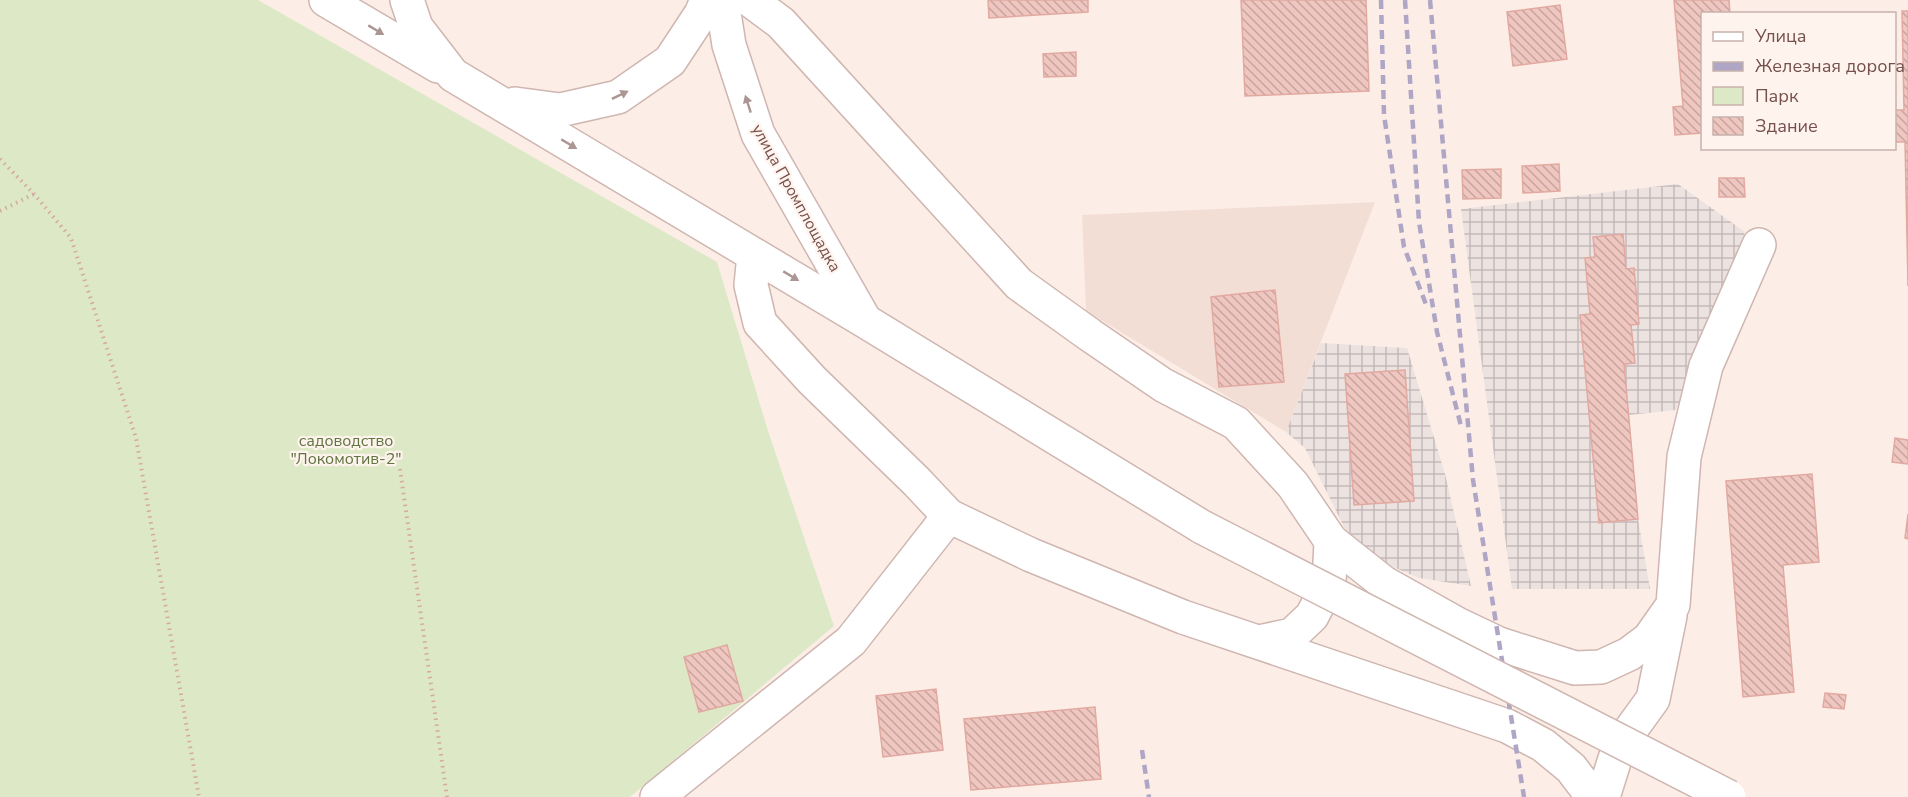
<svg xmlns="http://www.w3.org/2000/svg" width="1908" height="797" font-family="'Nunito Sans',sans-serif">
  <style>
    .residential { fill: #f3ded6 }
    .industrial { fill: url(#industrial-grid) }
    .green { fill: #dde9c6 }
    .building { fill: url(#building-back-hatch); stroke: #e2a9a1; stroke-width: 1.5 }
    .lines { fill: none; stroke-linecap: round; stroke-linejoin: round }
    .minor-casing { stroke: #cfb6b0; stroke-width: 36 }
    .path { stroke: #d5a9a3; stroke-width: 4; stroke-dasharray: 1.5 4.5; stroke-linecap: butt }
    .minor { stroke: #fff; stroke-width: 33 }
    .rail { stroke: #afa5c5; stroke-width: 4.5; stroke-dasharray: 9 6; stroke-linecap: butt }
    .minor-bridge-casing { stroke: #cfb6b0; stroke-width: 36; stroke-linecap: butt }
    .minor-bridge { stroke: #fff; stroke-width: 33 }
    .oneway { fill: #ac9694 }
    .labels { text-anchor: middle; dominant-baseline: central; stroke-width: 4.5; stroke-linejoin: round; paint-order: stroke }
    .street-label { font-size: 16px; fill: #75504c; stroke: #fef3ed }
    .park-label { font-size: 16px; fill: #5e7441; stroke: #fef3ed }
  </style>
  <defs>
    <pattern id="industrial-grid" width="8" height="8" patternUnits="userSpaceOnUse" patternTransform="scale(1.5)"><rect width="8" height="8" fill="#ece3e1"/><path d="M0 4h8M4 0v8" fill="none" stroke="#c4bab9"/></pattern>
    <pattern id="building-back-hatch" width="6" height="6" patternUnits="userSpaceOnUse" patternTransform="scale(1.5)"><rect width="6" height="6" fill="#f0c7c0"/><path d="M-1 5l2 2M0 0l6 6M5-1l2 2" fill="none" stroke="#c7a49e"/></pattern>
  </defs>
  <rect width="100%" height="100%" fill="#fceee7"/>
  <polygon class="residential" points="1375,202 1286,432 1086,311 1082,215"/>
  <g class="industrial">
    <polygon points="1678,184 1745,232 1676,410 1629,415 1638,519 1650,589 1512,589 1461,209"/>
    <polygon points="1321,343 1407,348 1445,474 1471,586 1419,578 1356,551 1305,448 1286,432"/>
  </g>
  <polygon class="green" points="0,0 258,0 717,262 769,434 834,626 630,797 0,797"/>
  <g class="building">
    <polygon points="988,0 1088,0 1088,12 989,18"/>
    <polygon points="1241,0 1366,0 1369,91 1245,96"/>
    <polygon points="1674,0 1729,0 1730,14 1702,14 1702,133 1675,135 1673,107 1683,106"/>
    <polygon points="1560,5 1567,59 1513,66 1507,12"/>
    <polygon points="1902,11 1908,11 1908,286 1905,142 1894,142 1894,110 1904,110"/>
    <polygon points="1076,52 1076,76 1044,77 1043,54"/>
    <polygon points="1559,164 1560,191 1523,193 1522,166"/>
    <polygon points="1501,169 1501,198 1463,199 1462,170"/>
    <polygon points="1719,178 1744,178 1745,197 1719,197"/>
    <polygon points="1623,234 1626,269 1634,268 1639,324 1631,325 1635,363 1624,364 1638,519 1599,523 1580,315 1590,314 1585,258 1595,257 1593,237"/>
    <polygon points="1275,290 1284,382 1219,387 1211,297"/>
    <polygon points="1405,370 1414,501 1354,505 1345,374"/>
    <polygon points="1895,438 1908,440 1908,464 1892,462"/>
    <polygon points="1812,474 1819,562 1783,565 1794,692 1743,697 1726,481"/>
    <polygon points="1908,514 1908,539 1905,538"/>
    <polygon points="727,645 743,701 699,712 684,657"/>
    <polygon points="936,689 943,750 883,757 876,696"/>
    <polygon points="1825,693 1846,695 1844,709 1823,707"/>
    <polygon points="1095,707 1101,779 971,790 964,719"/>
  </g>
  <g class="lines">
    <g class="minor-casing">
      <g id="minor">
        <polyline points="326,0 438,66"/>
        <polyline points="407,0 416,27 453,75 865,321 1202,527"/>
        <polyline points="722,0 729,45 758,134 864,319"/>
        <polyline points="750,0 781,23 1019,284 1090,335 1163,385 1236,423 1293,485 1331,541 1329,583 1312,616 1292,635 1259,642"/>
        <polyline points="515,104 560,110 618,97 670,61 701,14 707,0"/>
        <polyline points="949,516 1031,555 1183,617 1507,726 1543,745 1571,768 1593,797"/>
        <polyline points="1331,541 1384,583 1457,624 1499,644 1575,668 1601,667 1629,654 1649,639 1673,605 1684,457 1706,366 1759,245"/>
        <polyline points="657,797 851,641 949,516 917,482 812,380 760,323 751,285 754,255"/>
        <polyline points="1603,797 1619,746 1653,699 1670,616"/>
      </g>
    </g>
    <g class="path">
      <polyline points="0,159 34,194 71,238 136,438 199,797"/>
      <polyline points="0,211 34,194"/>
      <polyline points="400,469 447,797"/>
    </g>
    <use href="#minor" class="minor"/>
    <g class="rail">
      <polyline points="1381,0 1384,115 1404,247 1427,307"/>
      <polyline points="1405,0 1419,222 1437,332 1462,430"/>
      <polyline points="1430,0 1473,480 1524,797"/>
      <polyline points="1142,750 1149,797"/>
    </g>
    <g class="minor-bridge-casing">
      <polyline id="minor-bridge" points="1202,527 1729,797"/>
    </g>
    <use href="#minor-bridge" class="minor-bridge"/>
  </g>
  <defs><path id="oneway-solid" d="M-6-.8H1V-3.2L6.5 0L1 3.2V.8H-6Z" transform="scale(1.5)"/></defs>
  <g class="oneway">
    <use href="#oneway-solid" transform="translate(376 30) rotate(31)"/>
    <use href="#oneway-solid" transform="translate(620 95) rotate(-26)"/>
    <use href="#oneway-solid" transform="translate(748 104) rotate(-108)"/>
    <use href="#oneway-solid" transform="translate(569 144) rotate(31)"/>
    <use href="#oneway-solid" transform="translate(791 276) rotate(31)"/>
  </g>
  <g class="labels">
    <g class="street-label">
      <text transform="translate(796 198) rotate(61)">улица Промплощадка</text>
    </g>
    <g class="park-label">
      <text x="346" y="441">садоводство<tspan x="346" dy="18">"Локомотив-2"</tspan></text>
    </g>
  </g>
  <rect x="1701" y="12" width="195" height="138" fill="#fef3ed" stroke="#c7b2ad" stroke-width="1.5"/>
  <rect x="1713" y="32" width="30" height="9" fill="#ffffff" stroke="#c7b2ad" stroke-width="1.5"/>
  <text x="1755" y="42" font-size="18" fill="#75504c">Улица</text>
  <rect x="1713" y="62" width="30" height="9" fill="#afa5c5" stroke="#c7b2ad" stroke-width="1.5"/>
  <text x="1755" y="72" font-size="18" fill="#75504c">Железная дорога</text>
  <rect x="1713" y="87" width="30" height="18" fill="#dde9c6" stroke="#c7b2ad" stroke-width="1.5"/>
  <text x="1755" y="102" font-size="18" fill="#75504c">Парк</text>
  <rect x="1713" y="117" width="30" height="18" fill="url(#building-back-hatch)" stroke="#c7b2ad" stroke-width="1.5"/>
  <text x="1755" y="132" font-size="18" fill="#75504c">Здание</text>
</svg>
